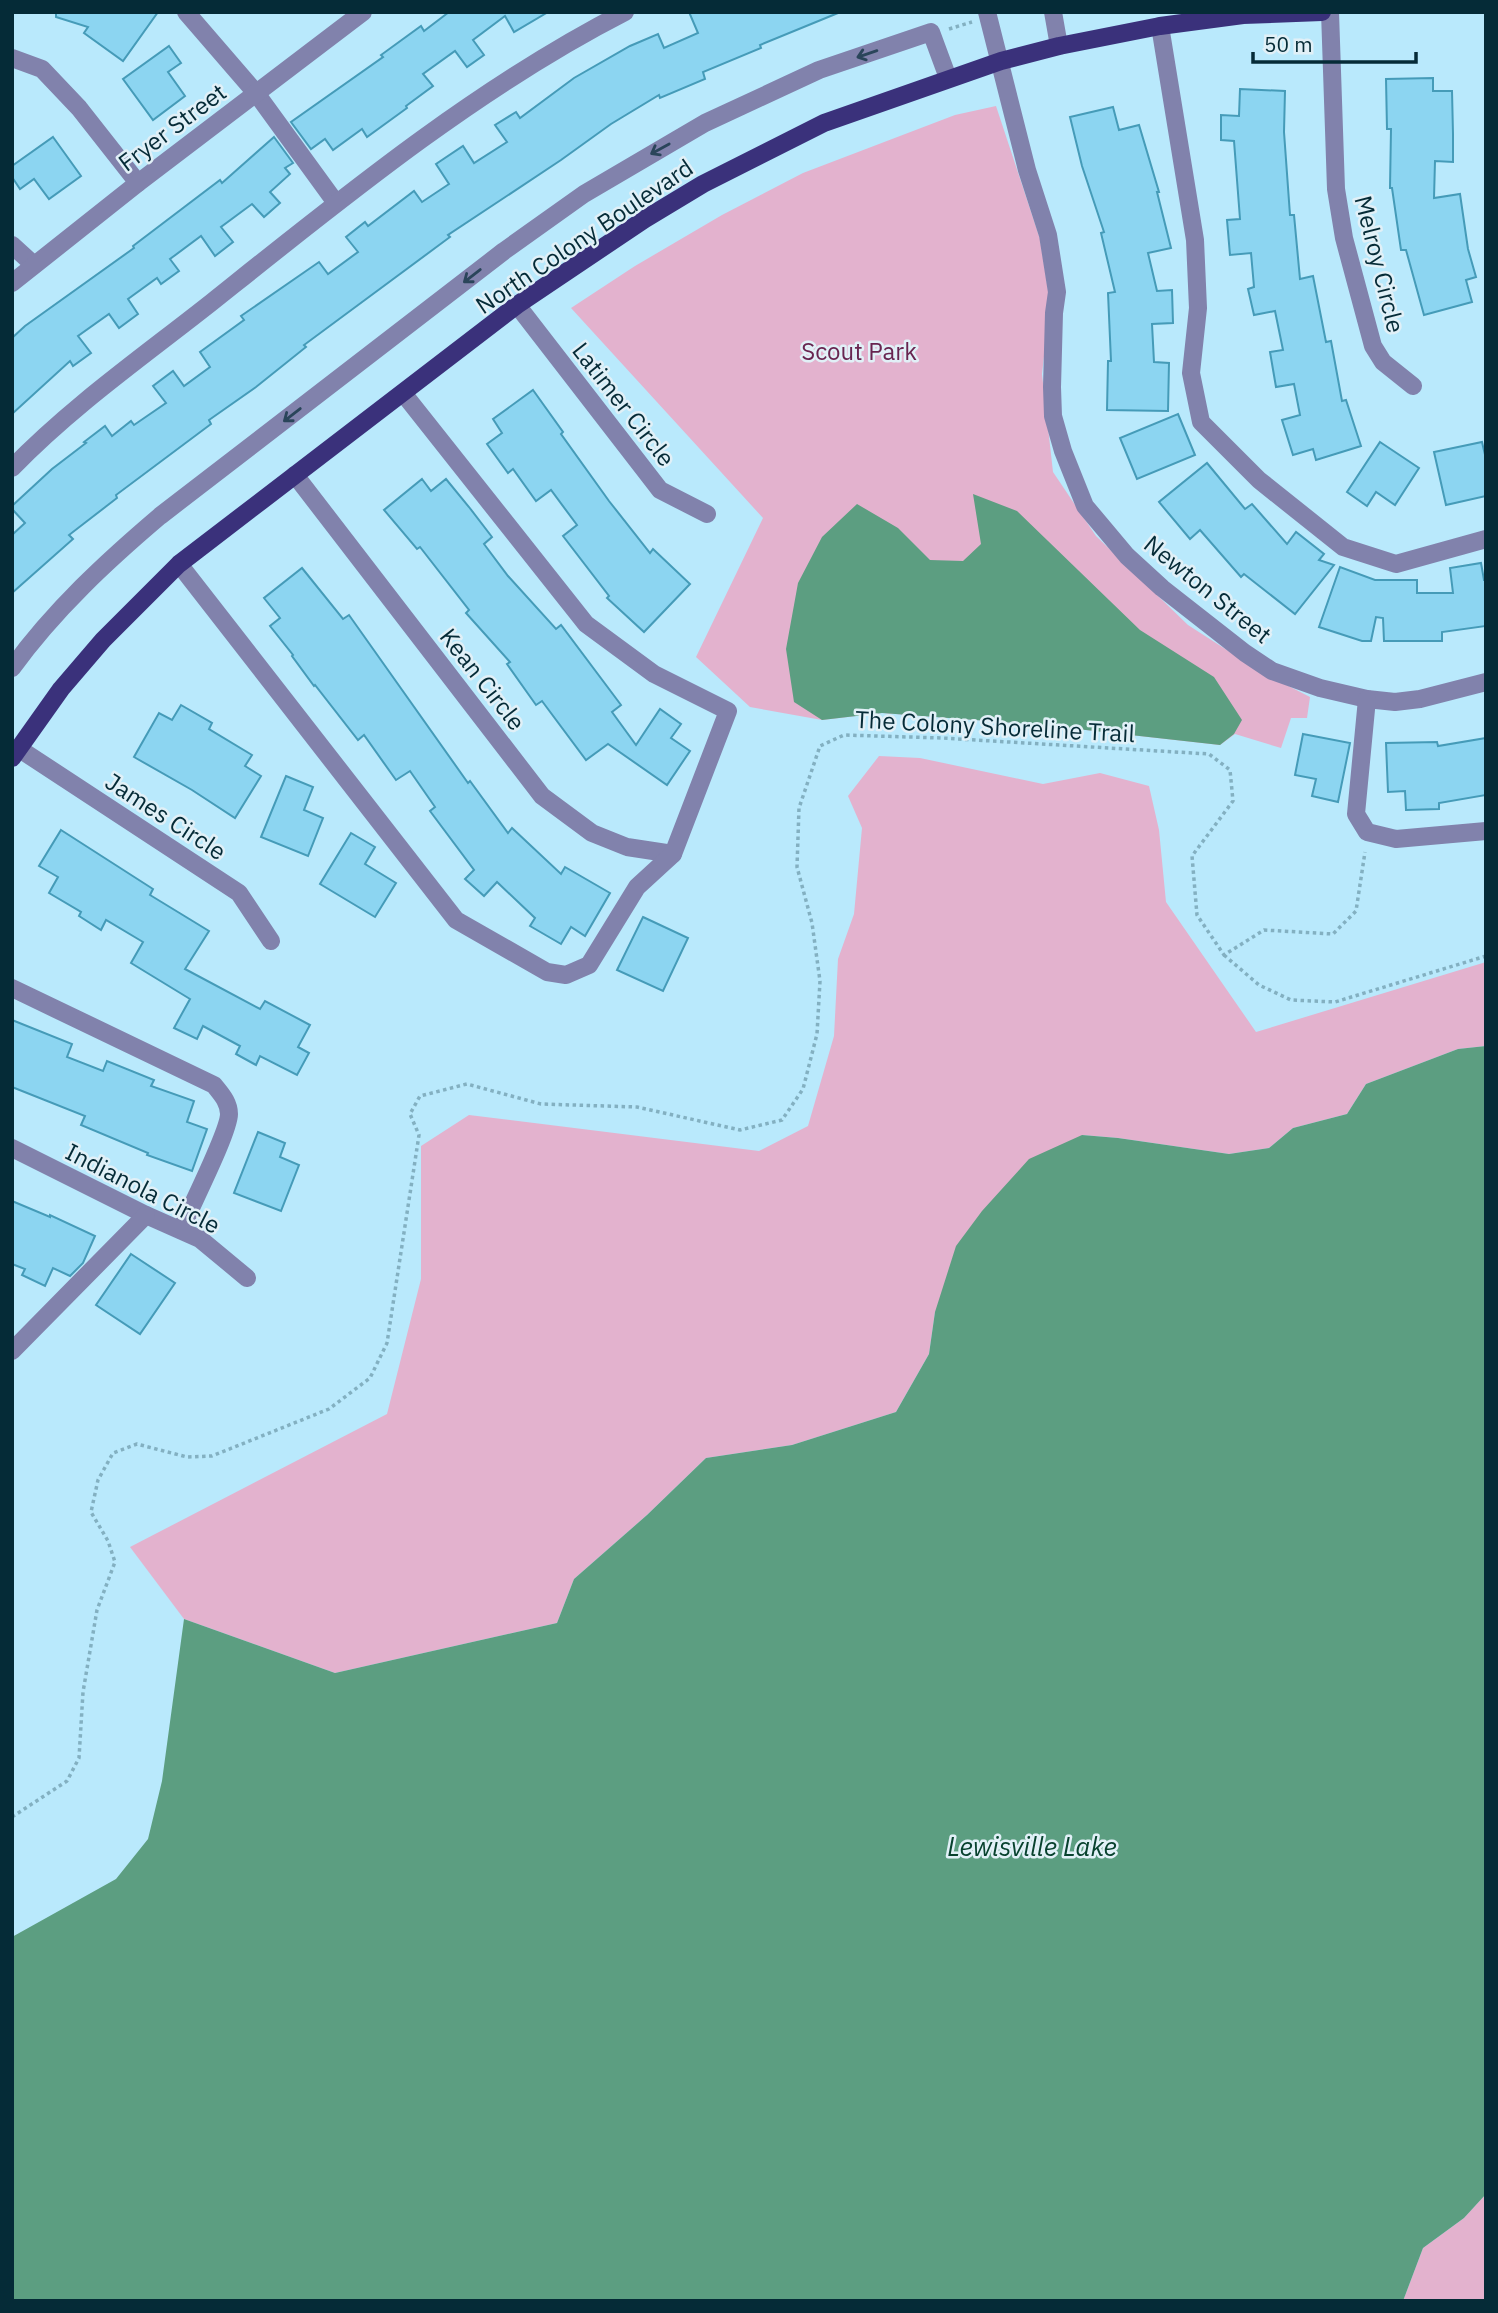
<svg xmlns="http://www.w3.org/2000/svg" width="1498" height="2313" font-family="'IBM Plex Sans',sans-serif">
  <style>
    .green { fill: #e3b2ce }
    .water { fill: #5c9e81 }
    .building { fill: #8cd5f1; stroke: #459bb8; stroke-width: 2 }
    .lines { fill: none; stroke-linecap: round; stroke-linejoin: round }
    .path { stroke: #83b0c1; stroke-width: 3.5; stroke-dasharray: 3.5 3.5; stroke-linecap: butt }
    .minor { stroke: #8182ac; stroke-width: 18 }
    .major { stroke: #3a317b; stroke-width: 18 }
    .oneway { stroke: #2a455a }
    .labels { text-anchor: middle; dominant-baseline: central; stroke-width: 5; stroke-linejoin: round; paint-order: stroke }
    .street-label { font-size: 24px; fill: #052b37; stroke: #e1f0f7 }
    .park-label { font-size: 24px; fill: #682450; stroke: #e1f0f7 }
    .water-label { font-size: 26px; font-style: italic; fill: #08422e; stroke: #e1f0f7 }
  </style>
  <rect width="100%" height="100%" fill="#b9e9fc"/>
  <g class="green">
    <polygon points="996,106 1040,239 1050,303 1042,374 1053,472 1096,536 1188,625 1261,672 1310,697 1307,718 1291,718 1281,748 1235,734 1220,745 1041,725 882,713 822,720 750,707 696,657 763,518 571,308 635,266 722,215 803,173 955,115"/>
    <polygon points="879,756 920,758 1043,784 1100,773 1149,786 1159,830 1166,902 1256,1032 1486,962 1486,1046 1458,1049 1366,1084 1347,1114 1293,1128 1269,1148 1229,1154 1118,1138 1082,1135 935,1312 929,1354 896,1412 792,1445 706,1458 647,1515 574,1579 557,1623 335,1673 184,1619 130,1547 387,1414 421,1279 421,1146 469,1115 759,1151 808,1126 834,1036 838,959 854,914 862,828 848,796"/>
    <polygon points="1486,2194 1486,2301 1403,2301 1423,2248 1464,2218"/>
  </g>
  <g class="water">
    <polygon points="973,494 1017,511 1140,630 1214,677 1242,720 1234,734 1220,745 1041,725 882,713 822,720 794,702 786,649 798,583 822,537 857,504 898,528 930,560 963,561 981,544"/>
    <polygon points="1486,1046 1486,2194 1464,2218 1423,2248 1403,2301 12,2301 12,1937 116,1879 148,1839 162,1781 184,1619 335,1673 557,1623 574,1579 647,1515 706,1458 792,1445 896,1412 929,1354 935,1312 956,1246 982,1211 1029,1159 1082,1135 1118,1138 1229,1154 1269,1148 1293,1128 1347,1114 1366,1084 1458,1049"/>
  </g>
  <g class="building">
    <polygon points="56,12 158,12 123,61 84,33 88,27 56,17"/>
    <polygon points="449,12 548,12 514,32 505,16 473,40 484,55 467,67 455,51 423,74 433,86 406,106 407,108 367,137 362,129 333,150 325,139 311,149 291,122 383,57 381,55 421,26 424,31"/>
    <polygon points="689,12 838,13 760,45 761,48 703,72 705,79 660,98 659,95 611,124 561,160 448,235 450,237 304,345 306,347 256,387 209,420 211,424 116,495 117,498 69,535 73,539 12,593 12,535 25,523 12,509 12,506 52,469 86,443 84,442 105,426 112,436 131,421 134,425 166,403 153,386 173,371 184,386 210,367 200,352 244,320 241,316 319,262 328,274 358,252 346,237 365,222 368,226 414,191 422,202 449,184 436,164 463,146 474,163 507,142 495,125 516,112 520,118 574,78 630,46 658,34 664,48 698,33"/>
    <polygon points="169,46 181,63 168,72 185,96 153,120 123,79"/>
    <polygon points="1433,78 1433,91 1452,91 1453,134 1453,162 1435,161 1434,198 1460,194 1468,249 1476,277 1466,280 1472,302 1424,315 1406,250 1401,250 1392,188 1390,188 1391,129 1387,129 1386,79"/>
    <polygon points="1240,89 1285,91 1284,132 1290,215 1294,215 1300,279 1313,276 1326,342 1331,341 1342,401 1346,400 1361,446 1316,460 1313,449 1293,455 1282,420 1300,415 1294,384 1276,387 1270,352 1283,350 1275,311 1254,315 1248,289 1254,287 1251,253 1230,255 1227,220 1240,219 1234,141 1221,140 1221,115 1239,116"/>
    <polygon points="1113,107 1119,130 1139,125 1159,192 1157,192 1171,248 1148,253 1157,291 1172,290 1173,323 1152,324 1154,362 1169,363 1168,411 1107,410 1108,361 1111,361 1108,293 1115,292 1101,233 1104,232 1082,166 1070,117"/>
    <polygon points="53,137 81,176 49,199 34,179 20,189 12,177 12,166"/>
    <polygon points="274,137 293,163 285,168 290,174 270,192 280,203 264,217 252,204 221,227 233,242 215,256 201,236 170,259 179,271 161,284 157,278 128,299 138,314 119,328 109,314 78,336 91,353 73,366 70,361 12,414 12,338 25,326 134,248 133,246 220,180 222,183"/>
    <polygon points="533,390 563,432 561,434 609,501 650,553 653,549 690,584 644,632 607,598 609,596 563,536 577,525 551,490 536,501 513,469 508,473 487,444 502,433 493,419"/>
    <polygon points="1178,414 1195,455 1137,479 1120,438"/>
    <polygon points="1380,442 1419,468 1395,505 1376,492 1367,506 1347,492"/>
    <polygon points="1482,442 1486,459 1486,496 1446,505 1434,452"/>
    <polygon points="1207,463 1245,509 1252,504 1287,544 1296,532 1324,554 1319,560 1334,565 1295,614 1244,574 1241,577 1200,530 1190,539 1159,502"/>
    <polygon points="422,479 431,491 446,479 469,507 492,537 484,544 508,576 556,629 561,625 621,705 612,712 636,745 660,709 681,724 671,738 690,751 667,785 608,744 586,760 542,701 536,705 507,664 510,662 466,613 469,610 420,547 417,549 384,510"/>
    <polygon points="1481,563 1484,580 1486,580 1486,626 1442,632 1442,641 1384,641 1383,618 1376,617 1371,641 1362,641 1319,627 1340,567 1375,580 1417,580 1417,593 1453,593 1450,568"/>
    <polygon points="302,568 343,619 349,615 468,783 470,781 508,833 512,828 561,874 565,867 610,893 585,936 571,927 561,944 530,926 535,918 497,882 484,896 465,879 474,870 430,811 435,807 410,771 396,780 364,735 358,740 315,685 314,686 292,656 293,655 270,626 280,618 264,598"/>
    <polygon points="181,705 212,723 209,729 252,755 245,766 261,776 235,818 192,790 134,757 159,713 172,720"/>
    <polygon points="1303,734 1350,743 1338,802 1312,796 1316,779 1295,775"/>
    <polygon points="1486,738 1486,795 1439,803 1439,809 1406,810 1405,791 1388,792 1386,743 1437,742 1438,746"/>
    <polygon points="286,776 313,787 304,810 323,818 308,856 261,837"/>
    <polygon points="61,830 153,889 150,895 209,931 185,969 260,1009 265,1001 310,1025 298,1047 309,1053 297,1075 260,1056 256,1065 236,1054 240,1046 203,1026 197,1039 174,1028 190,999 131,963 143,942 106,920 101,930 79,916 81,912 49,893 58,877 39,866"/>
    <polygon points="351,833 375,847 365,864 396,883 375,917 320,884"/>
    <polygon points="643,917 688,938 663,991 617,970"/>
    <polygon points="12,1020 72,1044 67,1057 103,1071 107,1061 154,1080 151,1086 194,1101 187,1122 207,1129 192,1171 147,1155 148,1153 81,1125 85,1116 12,1087"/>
    <polygon points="258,1132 285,1143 280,1157 299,1165 281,1211 234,1193"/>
    <polygon points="12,1201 50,1217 50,1215 95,1236 83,1263 70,1276 53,1268 45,1286 22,1275 25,1269 12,1264"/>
    <polygon points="131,1254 175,1283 140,1334 96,1305"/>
  </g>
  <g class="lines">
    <g class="path">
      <polyline points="949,29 972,22"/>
      <polyline points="1224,955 1259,985 1291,1000 1335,1002 1486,956"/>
      <polyline points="12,1817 67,1781 79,1758 83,1692 97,1610 115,1562 108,1541 91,1512 98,1480 113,1453 137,1444 187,1457 212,1456 329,1409 370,1378 387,1343 419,1135 410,1114 420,1096 467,1084 541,1104 637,1107 740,1130 782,1120 803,1089 817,1034 820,981 812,923 797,867 799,808 820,746 844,735 942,738 1209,754 1230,770 1233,801 1192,856 1197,915 1224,955 1264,930 1333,934 1356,911 1365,852"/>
    </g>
    <g class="minor">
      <polyline points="186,12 256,93 336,203"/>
      <polyline points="987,12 1027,170 1048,235 1057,292 1054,313 1052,387 1053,416 1063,451 1085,506 1127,556 1162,588 1245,653 1272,671 1320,688 1367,699 1395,702 1420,699 1486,682"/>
      <polyline points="1053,12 1059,46"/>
      <polyline points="1330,12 1336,189 1344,238 1373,346 1383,362 1413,386"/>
      <polyline points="1160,26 1195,240 1198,308 1191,373 1201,422 1259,480 1343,547 1396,564 1486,539"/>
      <polyline points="12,58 42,69 79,108 138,183"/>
      <polyline points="12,245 34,265"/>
      <polyline points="12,283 138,183 363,12"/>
      <polyline points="517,305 660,490 707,514"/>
      <path d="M12,468C72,406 145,355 212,302C341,199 478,87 625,12"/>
      <polyline points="295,475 542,796 592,833 627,847 673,854"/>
      <polyline points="179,564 456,920 547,972 566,975 589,965 637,887 673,854 728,711 654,674 586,624 403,393"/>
      <path d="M12,668C54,610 107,561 160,516L504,251L584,194L705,123L819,70L931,32L948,78"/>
      <polyline points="1367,699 1356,814 1367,832 1396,839 1486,831"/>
      <polyline points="18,748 239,893 271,941"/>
      <path d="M12,988L214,1085C221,1094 229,1102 229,1114C229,1132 190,1208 181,1230"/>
      <polyline points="12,1148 146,1215 200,1239 247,1278"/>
      <polyline points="12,1351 146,1215"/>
    </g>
    <polyline class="major" points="12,758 61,689 103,640 179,564 517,305 645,219 703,184 824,123 1001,61 1059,46 1160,26 1243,15 1322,12"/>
  </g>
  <defs><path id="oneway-shaft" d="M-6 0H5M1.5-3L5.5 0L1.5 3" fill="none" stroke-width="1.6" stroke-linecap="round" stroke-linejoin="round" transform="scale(1.75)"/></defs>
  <g class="oneway">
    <use href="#oneway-shaft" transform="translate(867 54) rotate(161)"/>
    <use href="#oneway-shaft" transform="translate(660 149) rotate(151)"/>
    <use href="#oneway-shaft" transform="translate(472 276) rotate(142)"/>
    <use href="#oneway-shaft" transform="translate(292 415) rotate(142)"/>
  </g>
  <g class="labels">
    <g class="street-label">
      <text transform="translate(172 127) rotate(-37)">Fryer Street</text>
      <text transform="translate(584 236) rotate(-34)">North Colony Boulevard</text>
      <text transform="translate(1380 264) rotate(76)">Melroy Circle</text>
      <text transform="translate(624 404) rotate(52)">Latimer Circle</text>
      <text transform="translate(1208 589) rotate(39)">Newton Street</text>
      <text transform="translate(483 679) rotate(52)">Kean Circle</text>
      <text transform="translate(995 726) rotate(3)">The Colony Shoreline Trail</text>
      <text transform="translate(166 816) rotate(33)">James Circle</text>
      <text transform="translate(143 1188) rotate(27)">Indianola Circle</text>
    </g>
    <g class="park-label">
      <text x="859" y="351">Scout Park</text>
    </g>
    <g class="water-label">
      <text x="1032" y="1846">Lewisville Lake</text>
    </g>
  </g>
  <rect width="1498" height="2313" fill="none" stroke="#052b37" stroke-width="28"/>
  <path d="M1253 52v10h163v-10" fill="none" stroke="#052b37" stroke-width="3.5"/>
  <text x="1264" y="52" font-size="21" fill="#052b37" stroke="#e1f0f7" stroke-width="5" paint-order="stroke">50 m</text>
</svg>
